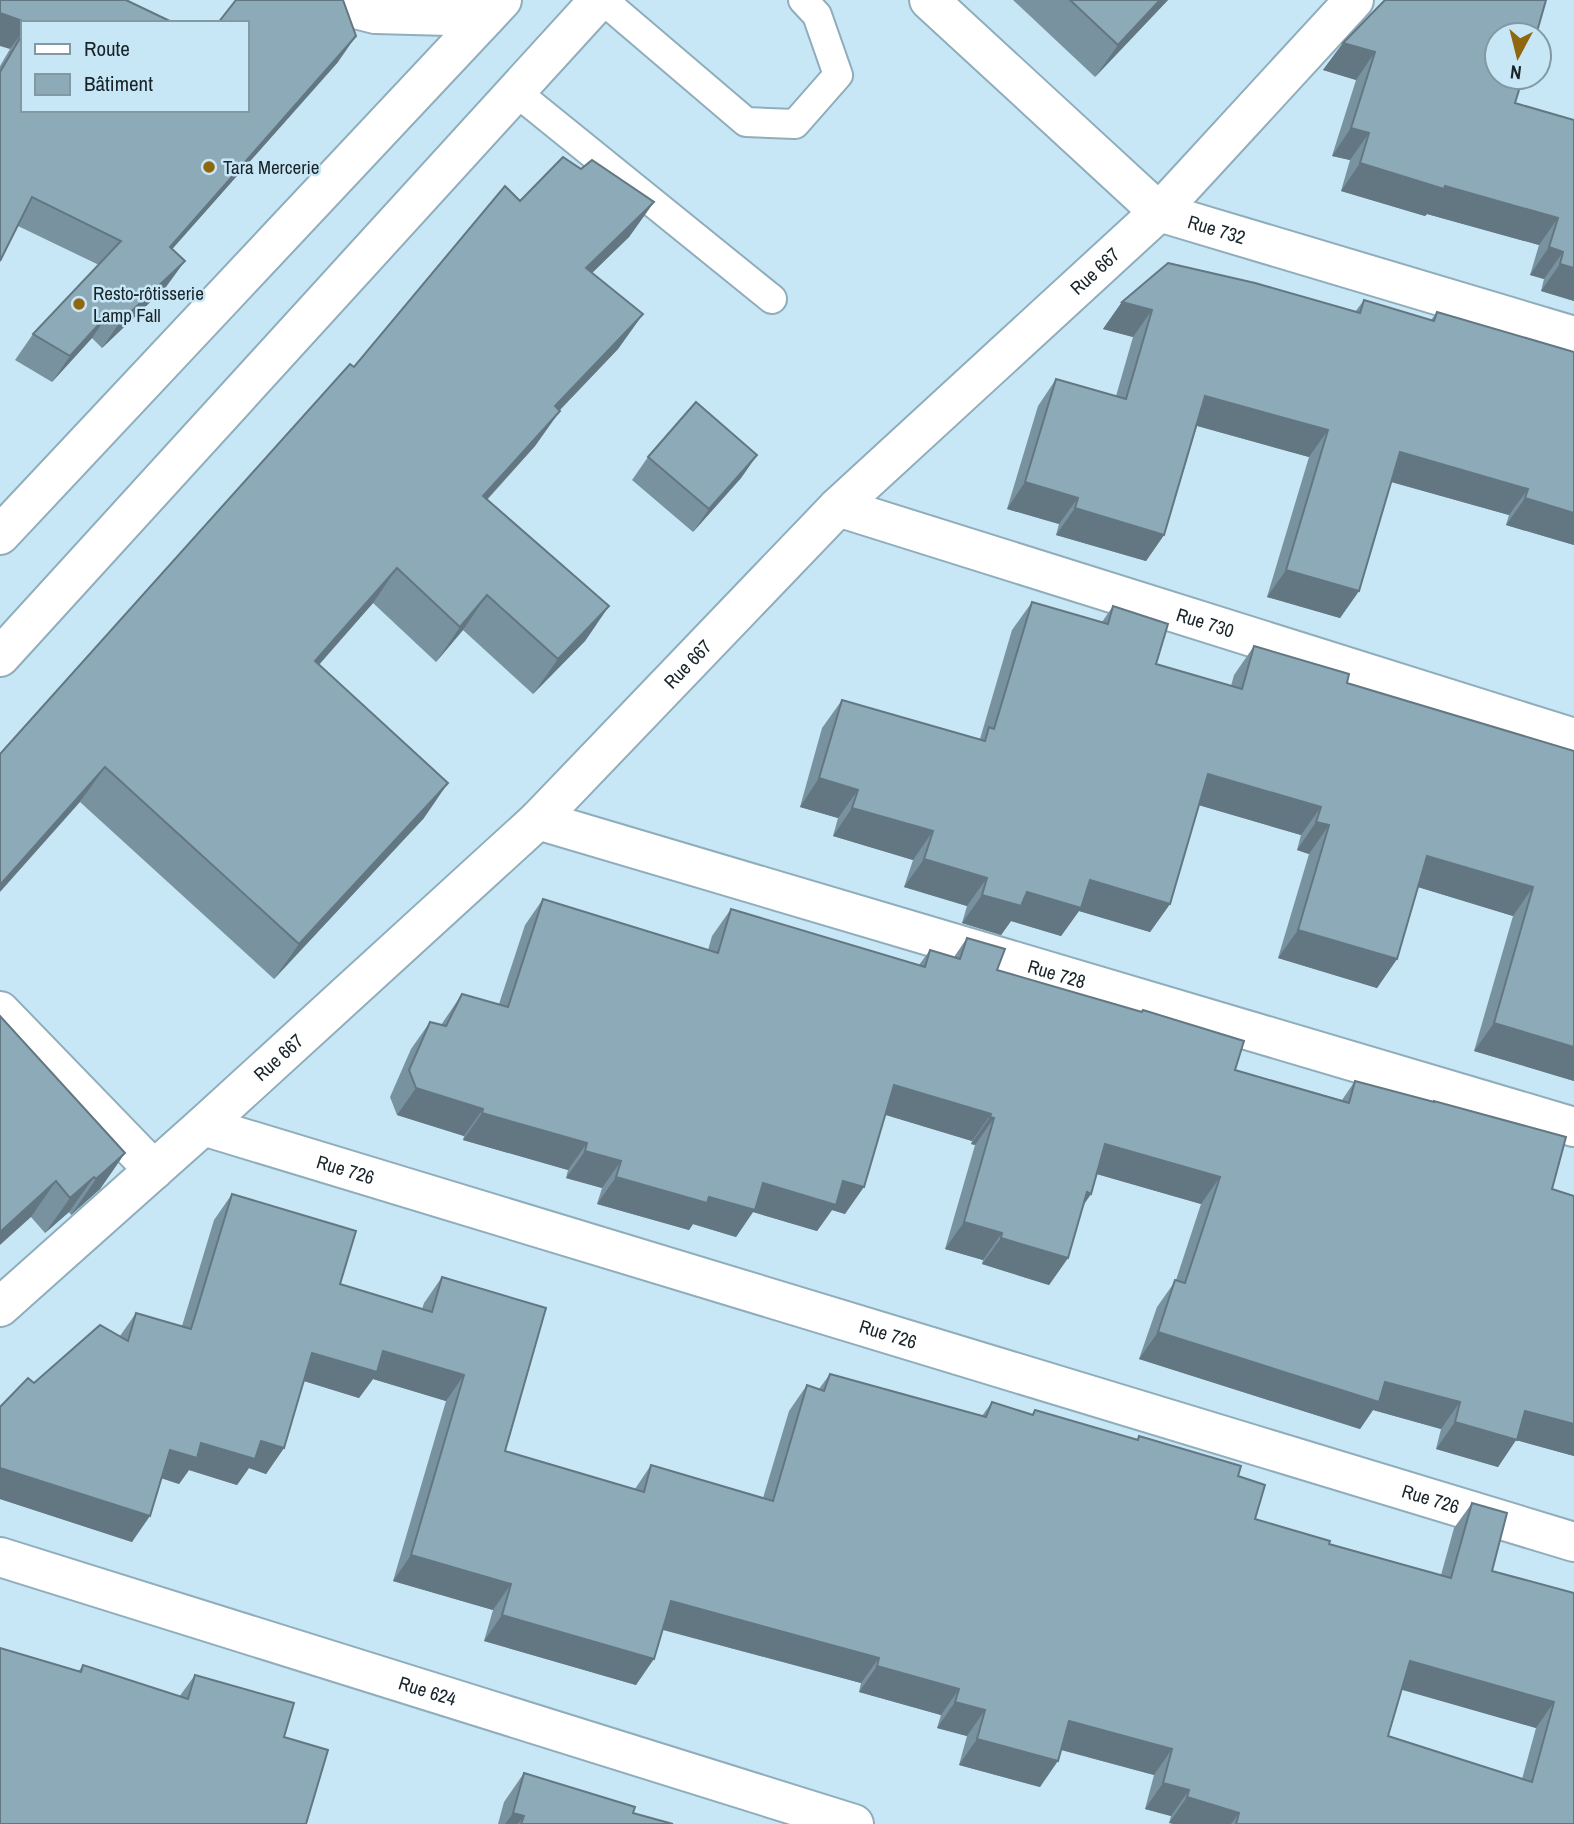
<svg xmlns="http://www.w3.org/2000/svg" width="1574" height="1824" font-family="'Archivo Narrow',sans-serif">
  <style>
    .lines { fill: none; stroke-linecap: round; stroke-linejoin: round }
    .service-casing { stroke: #90adbc; stroke-width: 32 }
    .minor-casing { stroke: #90adbc; stroke-width: 42 }
    .primary-casing { stroke: #90adbc; stroke-width: 42 }
    .service { stroke: #fff; stroke-width: 28 }
    .minor { stroke: #fff; stroke-width: 38 }
    .primary { stroke: #fff; stroke-width: 38 }
    .wall { fill: #79929f; fill-rule: evenodd }
    .shaded-wall { fill: #637782 }
    .building { fill: #8daab9; stroke: #637782; stroke-width: 2; fill-rule: evenodd }
    .poi-dot { fill: #90670e; stroke: #c8e7f6; stroke-width: 2.5 }
    .labels { text-anchor: middle; dominant-baseline: central; stroke-width: 5; stroke-linejoin: round; paint-order: stroke }
    .poi-label { font-size: 19px; fill: #182429; stroke: #c8e7f6; text-anchor: start }
    .street-label { font-size: 19px; fill: #182429; stroke: #c8e7f6 }
  </style>
  <rect width="100%" height="100%" fill="#c8e7f6"/>
  <g class="lines">
    <g class="service-casing">
      <g id="service">
        <polyline points="603,0 746,122 795,124 838,75 817,15 803,0"/>
        <polyline points="516,92 772,299"/>
      </g>
    </g>
    <g class="minor-casing">
      <g id="minor">
        <polyline points="320,0 375,14 486,17"/>
        <path id="s1" d="M929,0L1159,212L1574,336"/>
        <path id="s2" d="M838,507L1574,738"/>
        <path id="s3" d="M538,820L1574,1127"/>
        <polyline points="0,1011 154,1170"/>
        <path id="s4" d="M203,1126L1574,1542"/>
        <path id="s5" d="M0,1307L203,1126L538,820L838,507L1159,212L1354,0"/>
        <path id="s6" d="M0,1557L854,1824"/>
      </g>
    </g>
    <g class="primary-casing">
      <g id="primary">
        <polyline points="0,535 502,0"/>
        <polyline points="0,657 599,0"/>
      </g>
    </g>
    <use href="#service" class="service"/>
    <use href="#minor" class="minor"/>
    <use href="#primary" class="primary"/>
  </g>
  <g class="wall">
    <polygon points="1013,0 1168,0 1095,77"/>
    <polygon points="23,23 23,110 338,62 172,249 166,287 102,348 92,338 52,382 15,360 33,334 99,265 18,226 0,261 0,66 10,49"/>
    <polygon points="1343,43 1515,103 1574,120 1574,301 1541,291 1544,279 1530,275 1539,245 1427,214 1425,216 1341,191 1350,160 1332,156 1356,80 1323,70"/>
    <polygon points="581,169 654,202 629,237 592,273 643,314 618,349 560,410 535,446 487,500 609,606 585,641 533,694 463,630 436,662 373,603 319,665 424,818 274,979 80,802 354,367 520,201"/>
    <polygon points="1364,300 1431,320 1437,312 1574,352 1574,545 1506,525 1509,515 1391,482 1359,591 1340,618 1267,597 1309,457 1197,426 1164,535 1146,561 1056,535 1059,524 1007,509 1038,406 1056,379 1116,396 1133,337 1103,329 1122,302 1355,312"/>
    <polygon points="757,455 741,478 693,532 632,480 648,457"/>
    <polygon points="1032,602 1102,622 1113,606 1156,664 1231,686 1234,675 1254,646 1347,683 1574,751 1574,1081 1474,1051 1513,916 1418,887 1397,959 1377,988 1278,958 1309,854 1297,850 1301,835 1199,805 1170,904 1150,932 1079,911 1061,936 1011,921 1001,935 962,923 967,906 904,887 913,860 833,836 838,818 800,807 822,728 842,700 980,739 1012,630"/>
    <polygon points="543,899 708,950 712,936 731,909 919,965 930,950 954,957 967,938 997,970 1235,1070 1342,1100 1355,1081 1552,1189 1574,1196 1574,1456 1516,1440 1498,1467 1436,1449 1441,1429 1373,1410 1360,1429 1139,1359 1157,1307 1176,1280 1201,1204 1097,1174 1091,1194 1083,1206 1068,1258 1049,1285 982,1264 983,1260 945,1249 975,1145 971,1144 972,1141 886,1115 845,1214 832,1210 817,1231 753,1212 736,1237 693,1224 689,1230 597,1204 602,1188 566,1178 568,1170 463,1140 464,1136 397,1115 390,1097 411,1049 430,1022 441,1025 462,994 499,1004 525,925"/>
    <polygon points="0,1016 125,1153 100,1189 71,1215 69,1212 45,1233 31,1217"/>
    <path d="M232,1194L340,1284L422,1309L424,1303L442,1277L505,1451L635,1489L651,1465L763,1498L789,1411L807,1385L819,1389L830,1374L982,1416L992,1402L1032,1414L1035,1410L1136,1440L1139,1436L1238,1476L1255,1519L1329,1544L1441,1575L1454,1528L1472,1503L1492,1571L1574,1593V1824H1174L1169,1823L1171,1816L1145,1809L1154,1775L1061,1750L1040,1787L959,1765L967,1736L937,1728L941,1715L859,1692L861,1683L663,1630L636,1685L484,1641L493,1610L393,1581L446,1401L373,1379L359,1398L304,1381L284,1448L266,1474L249,1468L237,1485L189,1470L179,1484L161,1478L132,1542L0,1499V1407L34,1383L120,1336L136,1313L182,1326L214,1220ZM1402,1689L1536,1728L1522,1779L1388,1736Z"/>
    <polygon points="83,1665 179,1697 195,1675 284,1737 78,1672"/>
    <polygon points="524,1773 633,1813 673,1824 498,1824 504,1802"/>
  </g>
  <g class="shaded-wall">
    <polygon points="1160,0 1168,0 1095,77 1118,45"/>
    <polygon points="0,13 28,23 23,23 23,31 10,49 0,46"/>
    <polygon points="356,36 338,62 151,273 170,247"/>
    <polygon points="1343,43 1375,52 1356,80 1323,70"/>
    <polygon points="1351,128 1369,133 1350,160 1332,156"/>
    <polygon points="1360,163 1445,186 1558,218 1539,245 1427,214 1425,216 1341,191"/>
    <polygon points="654,202 629,237 561,303 586,268"/>
    <polygon points="1549,247 1563,252 1544,279 1530,275"/>
    <polygon points="185,261 166,287 102,348 120,322"/>
    <polygon points="1560,264 1574,268 1574,301 1541,291"/>
    <polygon points="1122,302 1152,310 1133,337 1103,329"/>
    <polygon points="110,312 92,338 52,382 70,356"/>
    <polygon points="643,314 618,349 530,441 555,406"/>
    <polygon points="1205,396 1328,430 1309,457 1187,423"/>
    <polygon points="560,411 535,446 458,531 483,496"/>
    <polygon points="1400,452 1528,489 1509,515 1381,479"/>
    <polygon points="757,455 741,478 693,532 709,509"/>
    <polygon points="1025,482 1078,498 1059,524 1007,509"/>
    <polygon points="1525,498 1574,513 1574,545 1506,525"/>
    <polygon points="1075,508 1164,535 1146,561 1056,535"/>
    <polygon points="397,568 373,603 291,696 315,661"/>
    <polygon points="1286,570 1359,591 1340,618 1267,597"/>
    <polygon points="487,595 463,630 436,662 460,627"/>
    <polygon points="609,606 585,641 533,694 558,659"/>
    <polygon points="105,767 80,802 0,892 0,885"/>
    <polygon points="1208,774 1321,807 1301,835 1188,802"/>
    <polygon points="819,778 858,790 838,818 800,807"/>
    <polygon points="448,783 424,818 274,979 299,944"/>
    <polygon points="852,808 933,831 913,860 833,836"/>
    <polygon points="1316,822 1329,825 1309,854 1297,850"/>
    <polygon points="1427,856 1533,887 1513,916 1408,884"/>
    <polygon points="924,859 987,878 967,906 904,887"/>
    <polygon points="1090,880 1170,904 1150,932 1079,911 1061,936 1011,921 1001,935 962,923 982,895"/>
    <polygon points="1298,930 1397,959 1377,988 1278,958"/>
    <polygon points="1494,1023 1574,1047 1574,1081 1474,1051"/>
    <polygon points="894,1085 991,1114 972,1141 876,1112"/>
    <polygon points="416,1088 483,1109 464,1136 397,1115"/>
    <polygon points="482,1113 587,1143 568,1170 463,1140"/>
    <polygon points="990,1117 994,1118 975,1145 971,1144"/>
    <polygon points="1105,1144 1220,1177 1201,1204 1086,1171"/>
    <polygon points="585,1151 621,1161 602,1188 566,1178"/>
    <polygon points="125,1153 100,1189 71,1215 96,1179"/>
    <polygon points="94,1177 69,1212 45,1233 70,1198"/>
    <polygon points="616,1177 709,1197 763,1183 843,1181 864,1187 845,1214 832,1210 817,1231 753,1212 736,1237 693,1224 689,1230 597,1204"/>
    <polygon points="56,1181 31,1217 0,1245 0,1232"/>
    <polygon points="1087,1192 1091,1194 1072,1220"/>
    <polygon points="964,1222 1002,1233 983,1260 945,1249"/>
    <polygon points="1001,1238 1068,1258 1049,1285 982,1264"/>
    <polygon points="1158,1332 1385,1382 1460,1402 1441,1429 1373,1410 1360,1429 1139,1359"/>
    <polygon points="383,1351 464,1375 446,1401 373,1379 359,1398 294,1378 312,1353"/>
    <polygon points="1525,1411 1574,1424 1574,1456 1516,1440 1498,1467 1436,1449 1455,1422"/>
    <polygon points="261,1441 284,1448 266,1474 249,1468 237,1485 189,1470 179,1484 152,1475 170,1450 201,1443"/>
    <polygon points="0,1468 150,1516 132,1542 0,1499"/>
    <polygon points="411,1555 511,1584 493,1610 393,1581"/>
    <polygon points="671,1601 879,1658 861,1683 653,1627"/>
    <polygon points="502,1615 654,1659 636,1685 484,1641"/>
    <polygon points="1410,1661 1554,1702 1536,1728 1392,1687"/>
    <polygon points="877,1666 959,1689 941,1715 859,1692"/>
    <polygon points="955,1702 985,1710 967,1736 937,1728"/>
    <polygon points="1069,1721 1172,1749 1154,1775 1051,1747"/>
    <polygon points="977,1739 1058,1761 1040,1787 959,1765"/>
    <polygon points="1163,1783 1189,1790 1171,1816 1145,1809"/>
    <polygon points="1187,1797 1239,1813 1231,1824 1174,1824 1169,1823"/>
    <polygon points="513,1813 524,1816 518,1824 505,1824"/>
  </g>
  <g class="building">
    <polygon points="0,0 126,0 174,23 28,23 0,13"/>
    <polygon points="236,0 343,0 356,36 170,247 185,261 120,322 110,312 70,356 33,334 121,241 32,197 0,261 0,72 23,33 23,110 247,110 247,23 218,23"/>
    <polygon points="1070,0 1160,0 1118,45"/>
    <polygon points="1385,0 1546,0 1536,35 1497,35 1497,77 1523,77 1515,103 1574,120 1574,268 1560,264 1563,252 1549,247 1558,218 1445,186 1444,189 1360,163 1369,133 1351,128 1375,52 1343,43"/>
    <polygon points="563,157 581,169 592,160 654,202 586,268 643,314 555,406 560,411 483,496 609,606 558,659 487,595 460,627 397,568 315,661 448,783 299,944 105,767 0,885 0,754 350,364 354,367 505,186 520,201"/>
    <polygon points="1168,263 1255,283 1360,313 1364,300 1434,321 1437,312 1574,352 1574,513 1525,498 1528,489 1400,452 1359,591 1286,570 1328,430 1205,396 1164,535 1075,508 1078,498 1025,482 1056,379 1126,399 1152,310 1122,302"/>
    <polygon points="696,402 757,455 709,509 648,457"/>
    <polygon points="1032,602 1108,624 1113,606 1168,624 1156,664 1242,689 1254,646 1349,674 1347,683 1574,751 1574,1047 1494,1023 1533,887 1427,856 1397,959 1298,930 1329,825 1316,822 1321,807 1208,774 1170,904 1090,880 1081,908 1027,892 1021,906 982,895 987,878 924,859 933,831 852,808 858,790 819,778 842,700 985,741 989,727 994,729"/>
    <polygon points="543,899 718,953 731,909 925,967 930,950 960,959 967,938 1005,949 997,970 1142,1012 1143,1010 1244,1041 1235,1070 1349,1103 1355,1081 1434,1102 1434,1101 1566,1137 1552,1189 1574,1196 1574,1424 1525,1411 1517,1440 1455,1422 1460,1402 1385,1382 1379,1402 1158,1332 1175,1280 1185,1283 1220,1177 1105,1144 1091,1194 1087,1192 1068,1258 1001,1238 1002,1233 964,1222 994,1118 990,1117 991,1114 894,1085 864,1187 843,1181 836,1205 763,1183 755,1210 709,1197 707,1203 616,1177 621,1161 585,1151 587,1143 482,1113 483,1109 416,1088 409,1070 430,1022 446,1026 462,994 508,1007"/>
    <polygon points="0,1016 125,1153 96,1179 94,1177 70,1198 56,1181 0,1232"/>
    <path d="M232,1194L356,1231L340,1284L432,1312L442,1277L546,1308L505,1451L644,1492L651,1465L773,1501L807,1385L824,1391L830,1374L986,1417L992,1402L1033,1415L1035,1410L1138,1440L1139,1436L1241,1466L1238,1476L1265,1485L1255,1519L1330,1541L1329,1544L1451,1578L1472,1503L1507,1513L1492,1571L1574,1593V1824H1236L1239,1813L1187,1797L1189,1790L1163,1783L1172,1749L1069,1721L1058,1761L977,1739L985,1710L955,1702L959,1689L877,1666L879,1658L671,1601L654,1659L502,1615L511,1584L411,1555L464,1375L383,1351L377,1372L312,1353L284,1448L261,1441L255,1459L201,1443L197,1458L170,1450L150,1516L0,1468V1407L28,1378L34,1383L100,1325L128,1341L136,1313L191,1329ZM1410,1661L1554,1702L1532,1782L1388,1736Z"/>
    <polygon points="0,1648 81,1672 83,1665 188,1699 195,1675 294,1703 284,1737 328,1750 306,1824 0,1824"/>
    <polygon points="524,1773 635,1807 633,1813 673,1824 521,1824 524,1816 513,1813"/>
  </g>
  <g class="poi-dot">
    <circle cx="209" cy="167" r="7"/>
    <circle cx="79" cy="304" r="7"/>
  </g>
  <g class="labels">
    <g class="poi-label">
      <text x="223" y="167">Tara Mercerie</text>
      <text x="93" y="293">Resto-rôtisserie<tspan x="93" dy="22">Lamp Fall</tspan></text>
    </g>
    <g class="street-label">
      <text stroke="none"><textPath href="#s1" startOffset="373">Rue 732</textPath></text>
      <text stroke="none"><textPath href="#s5" startOffset="1508">Rue 667</textPath></text>
      <text stroke="none"><textPath href="#s2" startOffset="385">Rue 730</textPath></text>
      <text stroke="none"><textPath href="#s5" startOffset="942">Rue 667</textPath></text>
      <text stroke="none"><textPath href="#s3" startOffset="541">Rue 728</textPath></text>
      <text stroke="none"><textPath href="#s5" startOffset="374">Rue 667</textPath></text>
      <text stroke="none"><textPath href="#s4" startOffset="149">Rue 726</textPath></text>
      <text stroke="none"><textPath href="#s4" startOffset="716">Rue 726</textPath></text>
      <text stroke="none"><textPath href="#s4" startOffset="1283">Rue 726</textPath></text>
      <text stroke="none"><textPath href="#s6" startOffset="448">Rue 624</textPath></text>
    </g>
  </g>
  <rect x="21" y="21" width="228" height="91" fill="#c8e7f6" stroke="#8299a4" stroke-width="2"/>
  <rect x="35" y="44" width="35" height="10" fill="#ffffff" stroke="#8299a4" stroke-width="2"/>
  <text x="84" y="56" font-size="21" fill="#182429">Route</text>
  <rect x="35" y="74" width="35" height="21" fill="#8daab9" stroke="#8299a4" stroke-width="2"/>
  <text x="84" y="91" font-size="21" fill="#182429">Bâtiment</text>
  <g transform="translate(1518 56) rotate(187)"><circle r="33" fill="#c8e7f6" stroke="#8299a4" stroke-width="2"/>
  <path d="M0-5L12 26L0 18L-12 26Z" fill="#90670e"/>
  <text y="-10" font-size="19" font-weight="bold" text-anchor="middle" fill="#182429">N</text>
  </g>
</svg>
